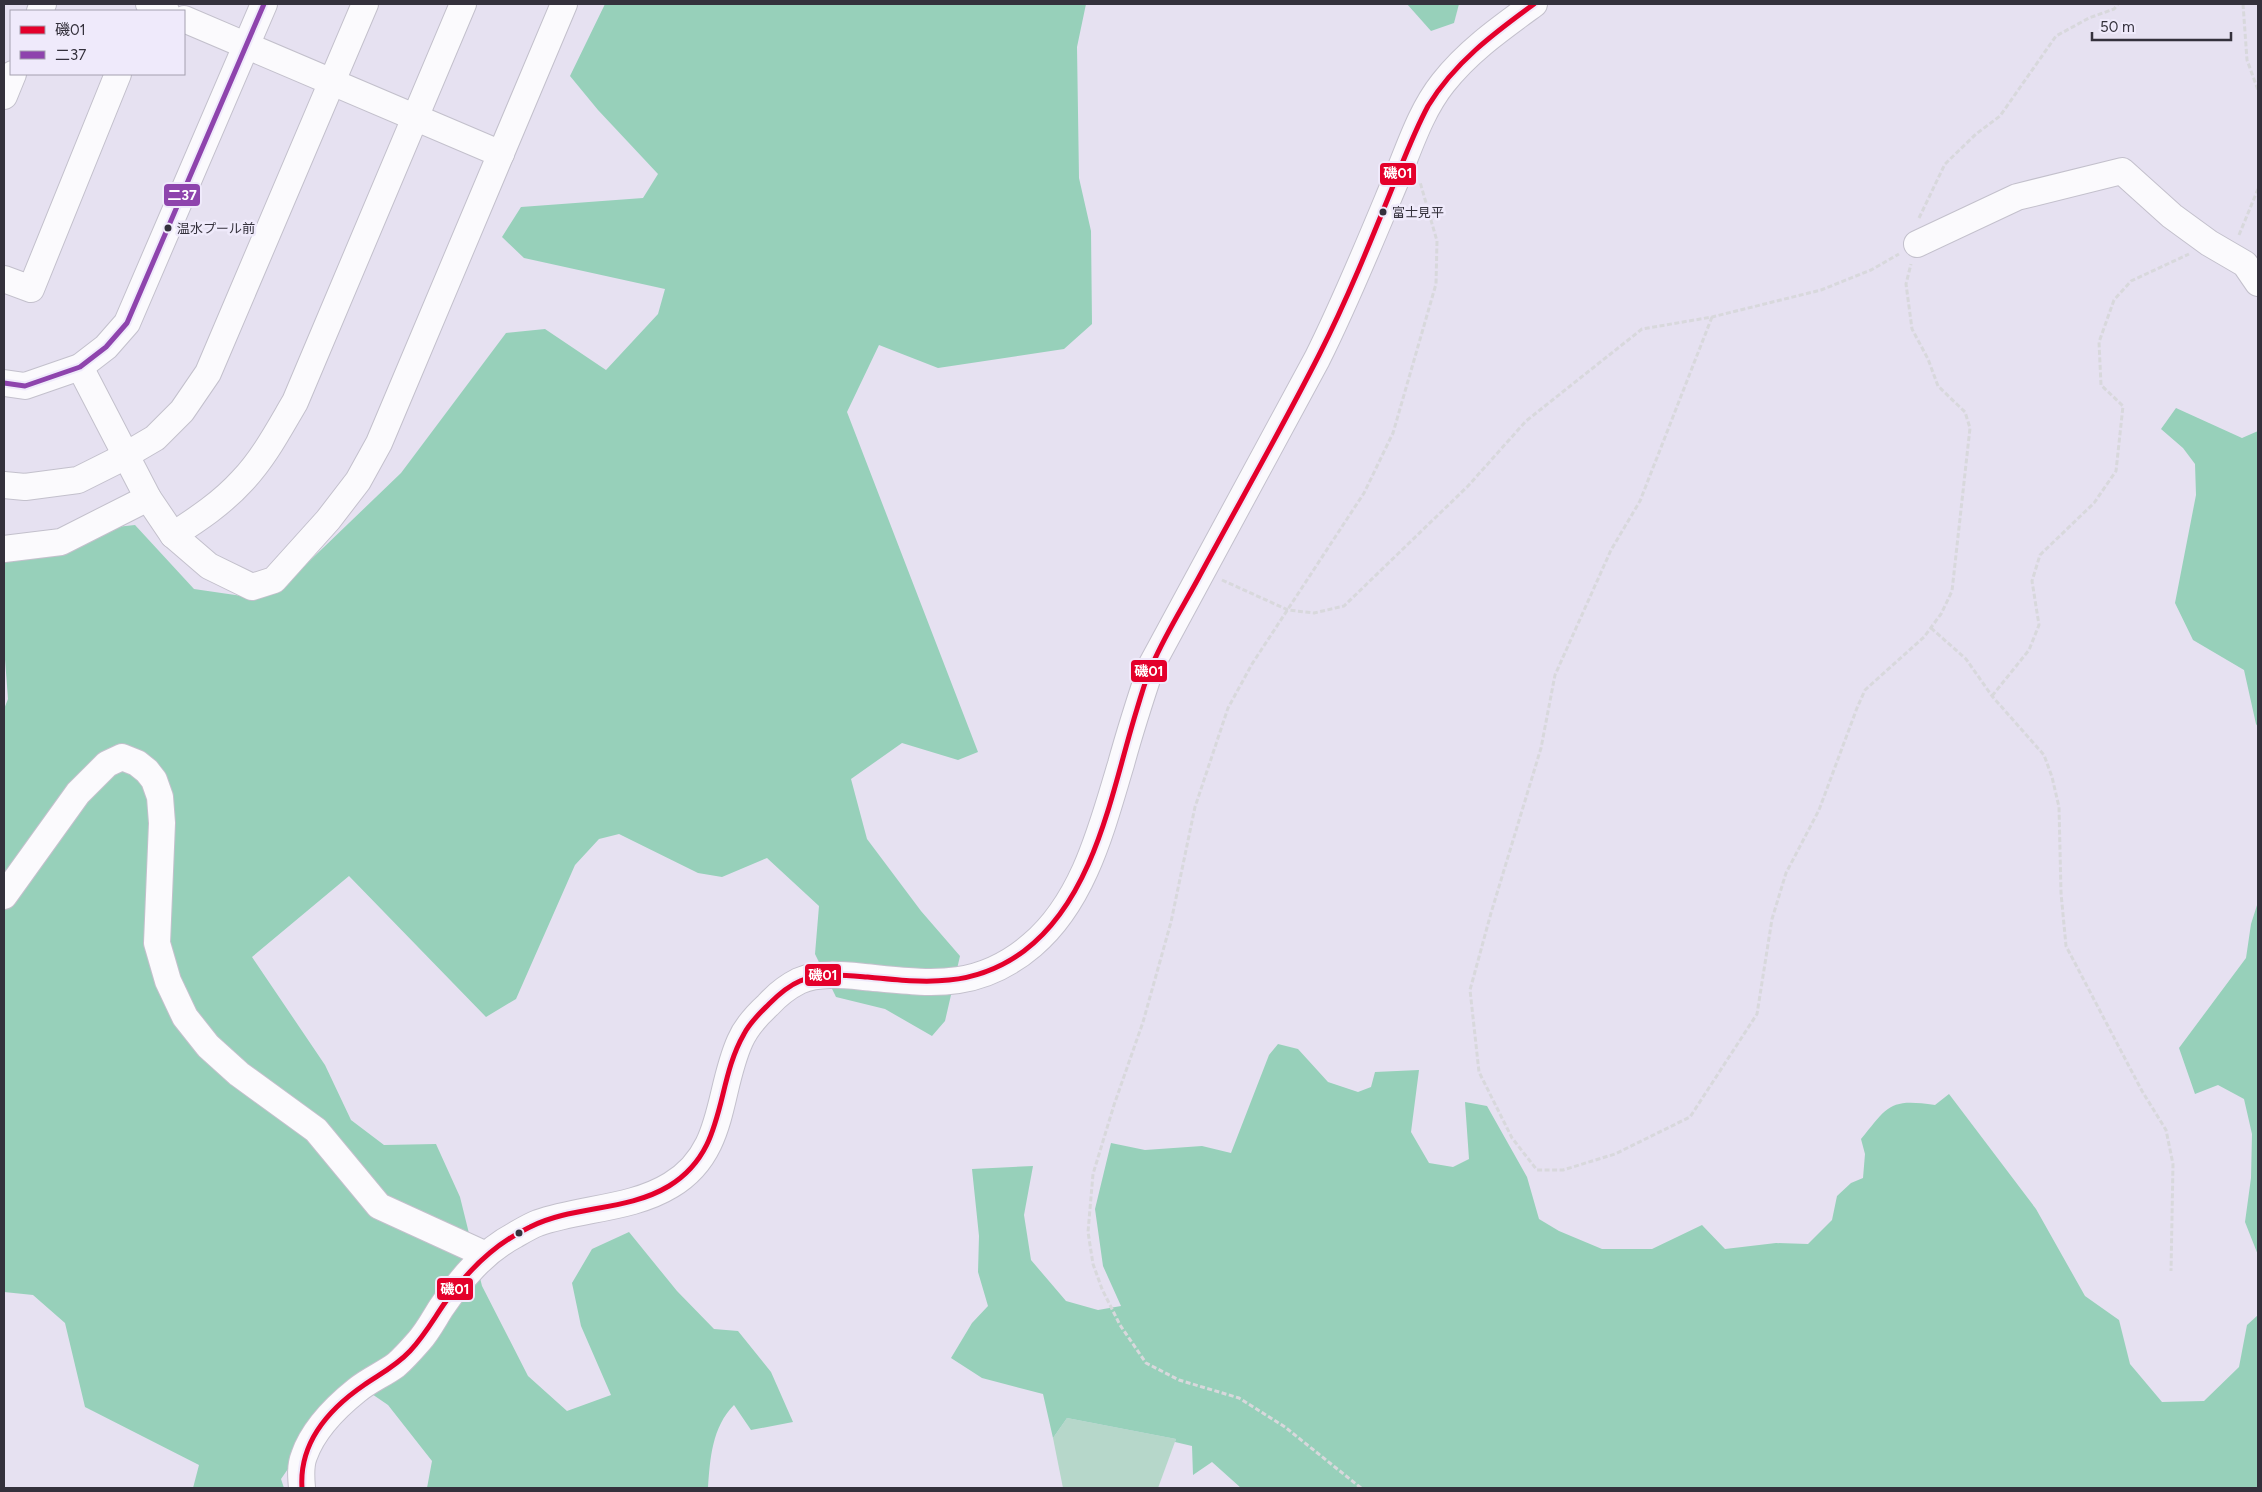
<svg xmlns="http://www.w3.org/2000/svg" width="2262" height="1492" font-family="Figtree,'Noto Sans JP',sans-serif">
  <style>
    .green { fill: #b6d7ca }
    .forest { fill: #97d0ba }
    .lines { fill: none; stroke-linecap: round; stroke-linejoin: round }
    .minor-casing { stroke: #c3c0cc; stroke-width: 28 }
    .path { stroke: #d8d8dc; stroke-width: 3; stroke-dasharray: 5 2.5; stroke-linecap: butt }
    .minor { stroke: #fbfafd; stroke-width: 26 }
    .bus-1-casing { stroke: #efeafb; stroke-width: 9 }
    .bus-2-casing { stroke: #efeafb; stroke-width: 9 }
    .bus-1 { stroke: #e4002b; stroke-width: 5 }
    .bus-2 { stroke: #8e44ad; stroke-width: 5 }
    .bus-dot { fill: #34313c; stroke: #efeafb; stroke-width: 2 }
    .labels { text-anchor: middle; dominant-baseline: central; stroke-width: 5; stroke-linejoin: round; paint-order: stroke }
    .bus-label { font-size: 13px; fill: #34313c; stroke: #efeafb; text-anchor: start }
    .line-badge { stroke: #efeafb; stroke-width: 2 }
    .badge-label { font-size: 14px; text-anchor: middle; font-weight: bold; fill: #fff }
  </style>
  <rect width="100%" height="100%" fill="#e6e1f1"/>
  <polygon class="green" points="1067,1418 1176,1439 1158,1488 1063,1488 1053,1438"/>
  <g class="forest">
    <path d="M605,4H1086L1077,47L1079,178L1091,231L1092,324L1064,349L938,368L879,345L847,412L978,752L958,760L902,743L851,779L867,839L921,911L960,956L945,1021L932,1036L885,1009L836,997L815,954L819,906L767,858L722,877L698,873L619,834L599,839L575,865L516,999L486,1017L349,876L252,957L325,1065L351,1120L384,1145L436,1144L460,1197L482,1286L528,1376L567,1411L611,1395L581,1326L572,1283L592,1249L629,1232L677,1291L714,1329L738,1331L771,1372L793,1422L751,1430L734,1405C712,1427 710,1459 708,1488H427L432,1461L388,1405L350,1379L281,1479L284,1488H193L199,1465L85,1407L65,1323L33,1295L4,1292V709L8,699L4,646V539L135,525L194,589L242,596L297,573L401,473L506,333L545,329L606,370L658,314L665,289L524,258L502,237L521,207L643,198L658,174L598,110L570,76Z"/>
    <polygon points="1407,4 1459,4 1454,23 1431,31"/>
    <polygon points="2176,408 2242,438 2258,431 2258,727 2256,724 2244,670 2193,640 2175,603 2196,495 2195,464 2183,448 2161,429"/>
    <polygon points="2258,902 2258,1255 2245,1222 2251,1178 2252,1134 2244,1099 2218,1085 2195,1094 2179,1048 2246,958 2251,924"/>
    <path d="M1278,1044L1298,1049L1328,1082L1358,1092L1371,1087L1375,1072L1419,1070L1411,1132L1429,1163L1453,1167L1469,1159L1465,1102L1487,1106L1527,1177L1539,1219L1559,1231L1602,1249H1652L1702,1225L1725,1249L1776,1243L1808,1244L1832,1220L1837,1196L1851,1183L1863,1178L1865,1154L1861,1139C1888,1106 1889,1098 1935,1105L1949,1094L2036,1209L2085,1296L2119,1320L2130,1364L2162,1402L2204,1401L2239,1367L2247,1325L2258,1315V1488H1241L1212,1462L1193,1475L1192,1446L1175,1442L1176,1439L1067,1418L1053,1438L1043,1394L982,1378L951,1358L972,1323L988,1306L978,1272L979,1236L972,1169L1033,1166L1024,1215L1031,1260L1066,1301L1098,1310L1121,1306L1103,1266L1095,1209L1111,1143L1145,1150L1202,1146L1231,1153L1269,1055Z"/>
  </g>
  <g class="lines">
    <g class="minor-casing">
      <g id="minor">
        <polyline points="149,4 166,11"/>
        <polyline points="40,11 43,4"/>
        <polyline points="184,19 501,154"/>
        <polyline points="4,96 13,74"/>
        <polyline points="1917,244 2017,197 2122,171 2172,216 2209,243 2245,264 2258,283"/>
        <polyline points="4,279 31,289 118,74"/>
        <polyline points="80,367 148,498 173,535 209,566 252,587 274,580 328,520 358,481 379,443 564,4"/>
        <polyline points="4,383 25,386 80,367 106,347 127,323 264,4"/>
        <polyline points="4,485 25,487 78,480 114,462 155,438 182,411 208,373 365,4"/>
        <path d="M173,535C198,519 222,503 242,481C264,458 279,429 295,402L463,4"/>
        <polyline points="4,549 61,542 148,498"/>
        <polyline points="4,896 78,793 107,764 122,757 137,763 147,771 154,780 160,797 162,823 157,943 168,981 185,1017 208,1046 239,1074 316,1130 379,1206 484,1254"/>
        <path d="M302,1488C301,1477 300,1466 304,1456C313,1430 337,1406 357,1390C369,1380 384,1374 396,1365C404,1358 412,1349 419,1341C428,1331 434,1319 441,1308C461,1279 483,1252 515,1235C522,1231 530,1226 538,1223C581,1208 632,1209 671,1185C726,1152 717,1092 740,1041C746,1027 757,1015 768,1005C777,995 787,987 799,981C818,972 844,975 864,977C929,983 977,992 1032,945C1084,901 1102,827 1121,764C1130,731 1141,697 1152,664L1317,359C1346,301 1370,242 1395,182C1409,149 1420,112 1443,83C1468,51 1501,28 1534,4"/>
      </g>
    </g>
    <g class="path">
      <polyline points="2243,4 2247,60 2258,90"/>
      <polyline points="1919,218 1945,164 1976,134 2000,116 2056,36 2089,18 2114,9 2118,4"/>
      <polyline points="2239,235 2258,189"/>
      <polyline points="1712,317 1640,501 1611,550 1555,675 1541,748 1491,913 1470,990 1479,1072 1512,1138 1537,1170 1563,1170 1615,1154 1690,1117 1757,1014 1772,919 1786,873 1819,810 1857,708 1865,690 1924,637 1941,614 1952,591 1970,428 1965,412 1938,386 1928,359 1912,329 1906,284 1911,264"/>
      <polyline points="1222,580 1288,610 1314,613 1344,606 1468,486 1526,421 1642,329 1712,317 1821,290 1871,270 1899,254"/>
      <polyline points="1931,628 1966,659 1992,696 2044,755 2052,777 2059,807 2061,893 2066,946 2142,1091 2166,1130 2173,1164 2171,1271"/>
      <polyline points="1992,696 2029,650 2039,625 2032,581 2040,555 2094,503 2116,471 2123,406 2101,385 2099,342 2114,300 2131,281 2189,254"/>
      <polyline points="1361,1488 1285,1427 1239,1398 1179,1380 1146,1363 1120,1325 1102,1289 1093,1264 1088,1232 1093,1174 1114,1105 1143,1022 1171,922 1195,807 1228,708 1252,664 1364,493 1393,433 1436,284 1437,241 1420,182"/>
    </g>
    <use href="#minor" class="minor"/>
    <g class="bus-1-casing">
      <path id="bus-1" d="M302,1488C299,1443 329,1409 364,1385C380,1374 396,1366 410,1351C424,1336 433,1320 444,1304C467,1271 494,1244 530,1227C573,1205 626,1212 669,1186C728,1150 714,1086 744,1034C750,1022 760,1013 769,1004C778,995 788,986 800,981C820,972 845,975 867,977C926,983 974,988 1024,951C1096,897 1112,789 1137,709C1142,693 1146,677 1153,663C1166,633 1184,605 1199,577C1239,503 1281,430 1319,355C1347,300 1370,243 1393,186C1404,159 1414,132 1428,106C1454,63 1494,33 1534,4"/>
    </g>
    <g class="bus-2-casing">
      <polyline id="bus-2" points="4,383 25,386 80,367 106,347 127,323 264,4"/>
    </g>
    <use href="#bus-1" class="bus-1"/>
    <use href="#bus-2" class="bus-2"/>
  </g>
  <g class="bus-dot">
    <circle cx="1383" cy="212" r="4.5"/>
    <circle cx="168" cy="228" r="4.5"/>
    <circle cx="519" cy="1233" r="4.5"/>
  </g>
  <g class="labels">
    <g class="bus-label">
      <text x="1392" y="212">富士見平</text>
      <text x="177" y="228">温水プール前</text>
    </g>
  </g>
  <g class="line-badge">
    <rect x="1379" y="162" width="38" height="24" rx="5" fill="#e4002b"/>
    <rect x="163" y="183" width="38" height="24" rx="5" fill="#8e44ad"/>
    <rect x="1130" y="659" width="38" height="24" rx="5" fill="#e4002b"/>
    <rect x="804" y="963" width="38" height="24" rx="5" fill="#e4002b"/>
    <rect x="436" y="1277" width="38" height="24" rx="5" fill="#e4002b"/>
  </g>
  <g class="badge-label">
    <text x="1398" y="178">磯01</text>
    <text x="182" y="200">二37</text>
    <text x="1149" y="676">磯01</text>
    <text x="823" y="980">磯01</text>
    <text x="455" y="1294">磯01</text>
  </g>
  <rect width="2262" height="1492" fill="none" stroke="#34313c" stroke-width="10"/>
  <rect x="10" y="10" width="175" height="65" fill="#efeafb" stroke="#a4a0af"/>
  <rect x="20" y="26" width="25" height="8" fill="#e4002b" stroke="#a4a0af"/>
  <text x="55" y="35" font-size="15" fill="#34313c">磯01</text>
  <rect x="20" y="51" width="25" height="8" fill="#8e44ad" stroke="#a4a0af"/>
  <text x="55" y="60" font-size="15" fill="#34313c">二37</text>
  <path d="M2092 32v8h139v-8" fill="none" stroke="#34313c" stroke-width="2.5"/>
  <text x="2100" y="32" font-size="15" fill="#34313c" stroke="#efeafb" stroke-width="4" paint-order="stroke">50 m</text>
</svg>
